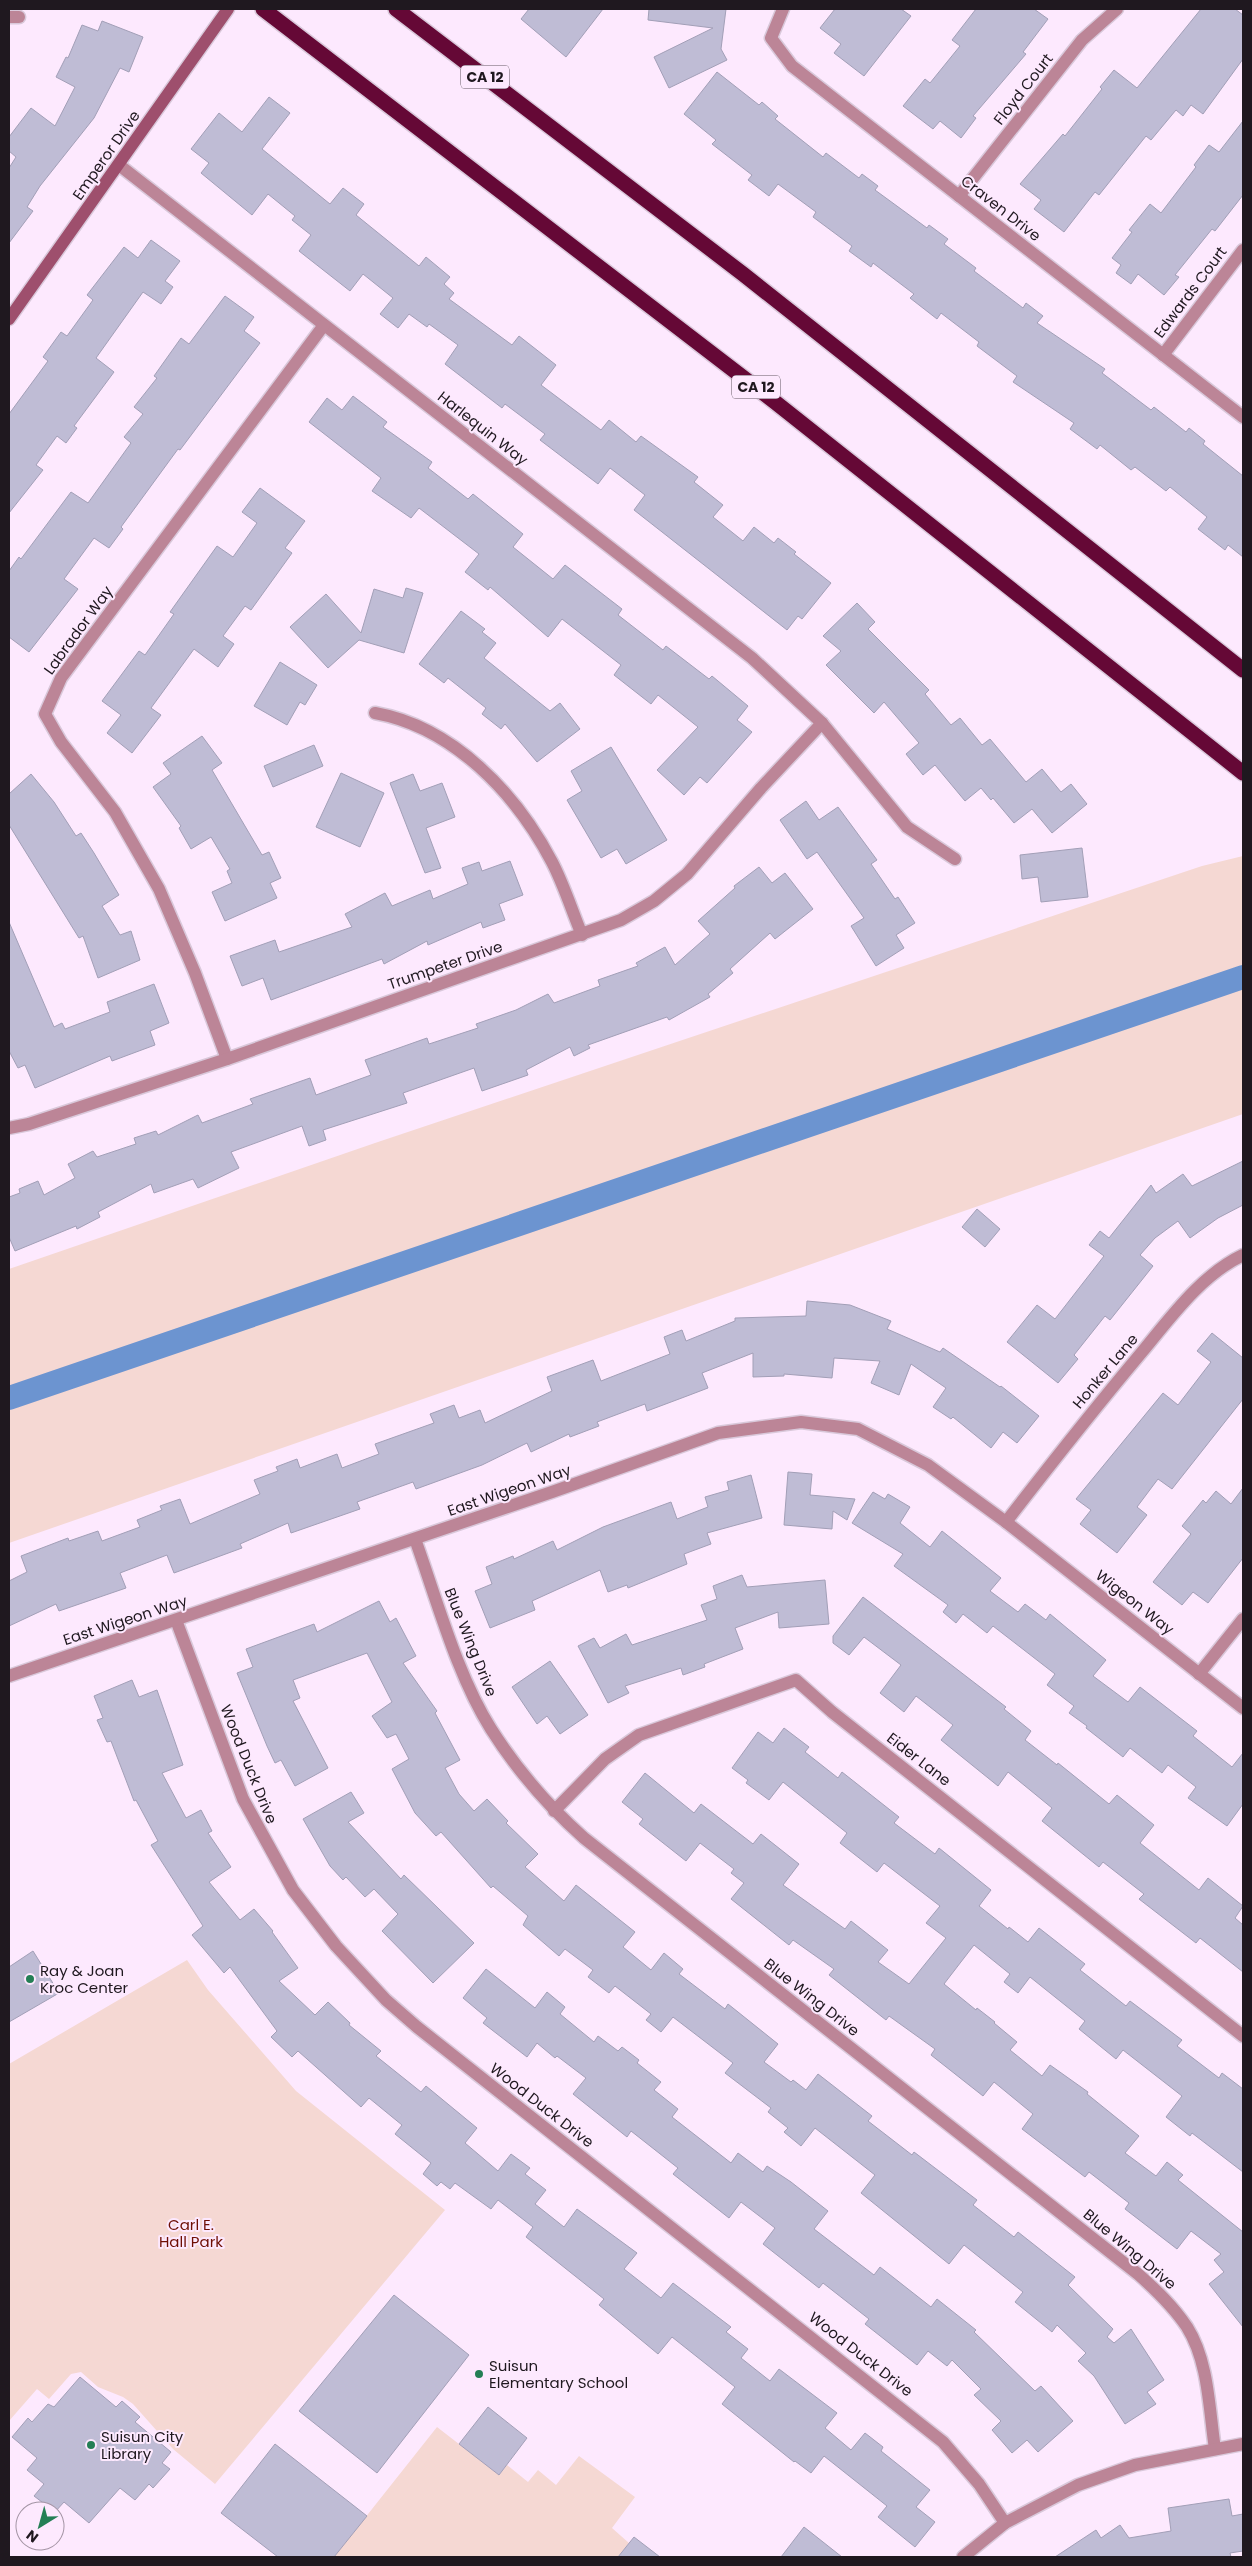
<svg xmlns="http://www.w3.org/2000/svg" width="1252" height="2566" font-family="Poppins,sans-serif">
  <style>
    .green { fill: #f5d8d3 }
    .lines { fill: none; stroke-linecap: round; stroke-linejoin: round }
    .canal { stroke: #6c94d0; stroke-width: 24 }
    .building { fill: #bfbcd5; stroke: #a29fb7 }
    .street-casing { stroke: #d9c8da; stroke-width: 15 }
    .secondary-casing { stroke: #d9c8da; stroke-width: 15 }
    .highway-casing { stroke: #d9c8da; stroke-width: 18 }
    .street { stroke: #bc8597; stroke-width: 12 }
    .secondary { stroke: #9e4f6d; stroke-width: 12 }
    .highway { stroke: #650836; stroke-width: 15 }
    .poi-dot { fill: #247f55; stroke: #fde9fe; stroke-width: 2 }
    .labels { text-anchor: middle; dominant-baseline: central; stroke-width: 4; stroke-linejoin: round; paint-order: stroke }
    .shield { fill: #fde9fe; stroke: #625762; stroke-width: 1 }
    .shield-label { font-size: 14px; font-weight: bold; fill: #1f181f }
    .street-label { font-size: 15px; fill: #1f181f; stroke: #fde9fe }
    .poi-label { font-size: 15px; fill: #1f181f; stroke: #fde9fe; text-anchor: start }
    .park-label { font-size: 15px; fill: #6e0e04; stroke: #fde9fe }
  </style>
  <rect width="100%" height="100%" fill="#fde9fe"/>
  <g class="green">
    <polygon points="1243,856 1243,1114 9,1543 9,1269 375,1143 1202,866"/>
    <polygon points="187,1960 208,1990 296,2091 445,2210 215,2484 173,2449 133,2404 123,2397 98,2387 81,2372 71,2374 49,2399 37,2389 9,2421 9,2064"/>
    <polygon points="437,2427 499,2475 507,2465 528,2482 538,2470 556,2485 579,2456 635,2497 612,2528 629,2543 618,2557 334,2557"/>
  </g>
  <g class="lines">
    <polyline class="canal" points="9,1398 1243,977"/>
  </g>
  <g class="building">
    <polygon points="529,9 603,9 566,57 521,19"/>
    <polygon points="649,9 726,9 721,49 727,60 669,88 654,57 713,28 648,20"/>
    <polygon points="835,9 901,9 911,16 864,76 834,53 841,44 820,28"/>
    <polygon points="976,9 1034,9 1048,19 1023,52 1026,54 973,116 976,118 961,138 940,121 933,129 903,106 925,79 930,83 960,46 952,40"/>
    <polygon points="1201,9 1235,9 1243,15 1243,59 1203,114 1191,105 1183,116 1176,110 1151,140 1146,136 1099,195 1095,192 1064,232 1034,209 1041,200 1020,184 1063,134 1065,136 1102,89 1100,87 1114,70 1137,88"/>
    <polygon points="102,21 143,37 129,72 120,68 94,118 40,186 27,207 33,211 9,243 9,168 16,157 9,151 9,137 31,108 55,126 75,87 56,77 66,57 68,58 82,25 98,31"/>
    <polygon points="717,72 759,105 762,102 778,116 775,119 823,157 826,153 859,178 862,174 878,186 875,190 927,228 929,225 948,239 944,244 976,268 974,271 1023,308 1026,303 1043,316 1037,323 1105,369 1102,373 1151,410 1154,407 1186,432 1189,428 1205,441 1203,444 1243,476 1243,557 1228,545 1225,550 1198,529 1207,517 1170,487 1166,491 1135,467 1131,470 1100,445 1097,449 1070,429 1074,423 1013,382 1017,376 977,346 979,342 941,313 937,319 910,298 914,294 873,263 871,267 849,251 852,246 813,217 816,212 778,184 769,196 748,180 752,175 712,144 716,140 684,114"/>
    <polygon points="269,97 290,113 262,149 330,204 343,188 364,204 356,215 419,266 426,257 450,277 444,284 454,293 449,299 512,345 519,336 556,365 541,385 601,430 609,420 636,442 641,436 698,477 694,482 723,505 713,517 743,541 754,527 774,543 778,538 796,552 794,554 831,583 802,619 798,616 787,630 634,510 645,495 610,468 598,484 540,440 545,434 505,404 502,408 445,364 458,345 429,324 427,327 409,314 398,328 380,314 393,298 363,274 350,291 299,251 311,235 292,220 295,216 268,194 252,215 201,173 209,163 191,149 219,113 242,132"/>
    <polygon points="1243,121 1243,195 1215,231 1212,229 1175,275 1179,277 1164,295 1138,274 1131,284 1116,273 1121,265 1112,258 1132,232 1129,230 1150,204 1161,213 1196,167 1194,165 1209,145 1219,152"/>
    <polygon points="151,240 180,261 165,281 173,287 161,304 143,292 96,358 114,372 74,426 77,428 66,443 57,436 36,465 43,470 9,513 9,414 48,361 43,357 61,332 67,336 93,300 87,295 124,247 138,258"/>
    <polygon points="225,296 254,317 244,331 260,343 180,450 178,449 121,527 123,529 109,548 94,538 64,579 78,589 29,652 9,637 9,571 19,557 21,559 71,492 88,503 131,443 124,437 143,414 134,407 157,378 154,376 181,338 189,344"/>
    <polygon points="353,396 387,422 383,427 432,462 428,468 468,499 473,494 523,534 513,547 553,579 565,565 622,609 618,615 663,650 666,646 709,679 712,676 748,706 737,720 752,732 707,783 700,777 684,795 657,770 698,727 658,695 651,704 614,675 621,665 562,619 548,637 490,587 488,590 465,572 479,554 419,508 411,518 372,491 381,478 309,422 327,398 342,410"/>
    <polygon points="260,488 305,521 285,548 292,553 251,610 245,606 223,636 234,644 218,667 194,649 151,708 161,715 132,753 107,733 121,715 102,701 139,651 145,655 174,614 170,612 217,546 233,557 257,523 242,512"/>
    <polygon points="406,588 423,593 404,653 359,640 328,668 290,627 326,594 361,633 374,589 403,598"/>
    <polygon points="857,603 875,622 868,629 929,690 925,694 951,725 960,718 982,745 990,739 1026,782 1042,769 1061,792 1071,784 1087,804 1052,833 1032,809 1014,823 993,798 991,800 981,788 965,801 935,765 923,775 906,754 919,743 884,702 874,713 826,665 841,651 823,636"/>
    <polygon points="461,611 485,629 482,632 496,643 484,658 550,711 560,703 580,729 537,762 505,724 501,729 482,714 486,708 448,678 444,683 419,664"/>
    <polygon points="280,662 317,685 305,705 300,702 287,725 254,706"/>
    <polygon points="202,736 222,763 212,770 262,855 269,852 281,878 270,883 277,898 225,921 212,892 232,883 227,871 230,869 211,837 191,849 179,828 181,826 153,787 171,774 163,763"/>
    <polygon points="314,745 323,766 273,787 264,766"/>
    <polygon points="611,747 667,840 626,864 617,849 601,858 567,800 582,791 571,771"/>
    <polygon points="341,773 384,793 360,847 316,827"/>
    <polygon points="31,774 54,802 76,836 81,833 94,853 119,895 102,906 120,935 131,931 140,960 98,978 83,936 79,938 9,825 9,794"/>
    <polygon points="413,774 420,791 442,783 455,817 426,828 441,868 425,873 390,783"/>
    <polygon points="806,801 819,820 838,807 877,860 871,864 895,899 898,897 915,923 896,935 904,948 876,966 851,926 864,918 817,852 807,859 780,820"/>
    <polygon points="1082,848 1088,897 1041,902 1038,877 1022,879 1020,855"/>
    <polygon points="510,861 523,895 499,904 505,920 483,928 481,922 428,945 427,941 384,964 382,959 271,1000 263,978 242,986 230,956 275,940 279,952 352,927 345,914 385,893 392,906 430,890 433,899 468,884 462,868 479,862 482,871"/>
    <polygon points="759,867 772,883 785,873 813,909 775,939 770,933 730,969 733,973 708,994 710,997 669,1020 667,1017 588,1045 590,1048 574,1056 570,1047 526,1070 528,1075 482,1091 474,1068 403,1093 407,1103 323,1130 326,1140 309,1146 302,1126 231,1152 239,1168 198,1188 193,1179 154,1193 151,1184 98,1212 100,1217 77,1229 76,1226 15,1251 9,1237 9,1197 20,1193 19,1189 38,1181 44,1195 75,1178 68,1164 93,1151 97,1157 136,1144 134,1138 156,1131 158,1135 198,1115 202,1123 253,1104 250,1099 310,1078 316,1095 371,1075 365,1060 427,1038 429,1044 478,1028 476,1024 516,1010 548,994 554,1003 600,986 598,980 638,966 636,963 665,947 675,965 710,934 698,921 735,888 734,886"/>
    <polygon points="9,922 54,1027 62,1023 65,1029 110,1012 107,1002 154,984 169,1023 150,1031 155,1045 112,1061 110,1056 35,1088 25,1065 18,1068 9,1051"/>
    <polygon points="1243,1161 1243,1205 1218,1218 1190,1238 1178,1221 1155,1238 1140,1255 1153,1266 1110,1320 1105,1316 1074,1355 1078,1359 1058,1383 1007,1342 1037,1305 1055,1319 1104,1256 1089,1245 1100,1231 1109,1238 1151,1185 1156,1193 1183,1174 1192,1186"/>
    <polygon points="977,1209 1000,1229 985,1247 962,1227"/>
    <polygon points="807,1301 850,1305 891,1321 887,1329 940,1352 943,1348 1000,1387 1001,1386 1039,1416 1017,1443 1003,1432 991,1448 953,1417 951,1419 933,1407 946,1388 911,1364 899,1395 871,1383 880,1361 834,1358 832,1378 784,1374 784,1376 753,1377 753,1353 702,1373 708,1388 687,1396 647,1411 645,1404 597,1422 599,1426 570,1437 569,1434 531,1452 527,1443 482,1465 416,1489 413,1482 357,1502 360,1509 291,1533 288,1523 240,1544 242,1548 174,1573 167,1555 120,1573 126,1588 59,1611 56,1604 9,1626 9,1581 27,1572 21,1556 68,1538 69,1541 98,1531 102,1541 140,1527 137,1520 162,1510 160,1506 180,1499 190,1524 260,1494 254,1480 278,1471 276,1467 297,1459 300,1468 337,1454 342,1468 379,1454 375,1444 434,1423 430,1414 454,1405 459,1418 480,1410 485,1423 552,1391 547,1377 593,1360 601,1381 670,1354 664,1337 682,1330 686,1341 735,1321 735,1318 806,1316"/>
    <polygon points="1212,1333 1243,1358 1243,1399 1172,1489 1158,1479 1137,1507 1147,1515 1117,1553 1080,1524 1091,1510 1076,1499 1163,1393 1178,1405 1211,1362 1197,1351"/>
    <polygon points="788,1472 812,1474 810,1495 855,1499 847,1520 833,1511 832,1529 784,1525"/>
    <polygon points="751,1475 762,1518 707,1533 711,1544 684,1554 687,1564 628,1588 627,1585 608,1592 600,1570 532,1601 535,1610 490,1628 475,1591 492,1584 486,1567 513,1556 514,1559 553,1541 557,1550 603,1527 671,1502 677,1519 708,1507 705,1497 729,1490 727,1482"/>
    <polygon points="1243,1488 1243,1558 1208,1603 1193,1592 1182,1605 1153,1582 1191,1534 1182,1526 1203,1500 1206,1503 1216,1491 1231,1504"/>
    <polygon points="873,1492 885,1499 888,1494 910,1507 900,1523 930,1547 942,1531 1001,1578 990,1591 1018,1612 1025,1604 1046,1620 1050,1614 1068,1629 1106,1660 1093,1676 1128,1702 1140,1687 1197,1731 1193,1736 1232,1767 1243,1753 1243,1804 1227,1826 1188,1798 1196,1787 1168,1765 1162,1773 1130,1748 1123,1757 1086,1728 1087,1726 1069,1713 1074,1706 1047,1685 1055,1674 993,1626 987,1633 963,1614 956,1623 943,1612 948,1605 894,1566 903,1554 852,1523"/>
    <polygon points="742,1575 747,1587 825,1580 829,1624 779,1628 778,1612 735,1628 743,1649 704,1664 705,1667 683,1675 681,1668 625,1686 629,1693 608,1703 578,1646 594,1638 600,1648 626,1634 632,1645 707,1620 701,1605 717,1599 713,1586"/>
    <polygon points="863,1597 1006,1707 1004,1709 1031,1731 1025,1740 1057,1765 1058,1763 1109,1804 1117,1795 1154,1825 1140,1843 1199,1890 1208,1878 1243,1906 1235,1918 1243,1925 1243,1972 1200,1938 1196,1943 1139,1899 1144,1894 1103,1862 1099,1867 1042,1821 1052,1808 1008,1772 998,1786 941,1740 953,1725 916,1696 904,1712 880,1693 901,1665 864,1637 849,1655 833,1643 833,1636"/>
    <polygon points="379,1601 390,1622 396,1618 416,1656 403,1663 437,1711 435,1713 460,1760 445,1768 459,1794 474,1811 487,1799 508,1821 506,1823 538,1854 525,1867 564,1901 576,1885 635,1932 623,1947 651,1970 664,1953 683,1969 679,1974 725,2009 728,2004 778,2044 764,2062 791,2082 793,2080 806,2090 818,2074 872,2116 868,2121 912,2155 914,2152 977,2200 973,2205 1014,2237 1018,2232 1075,2277 1068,2285 1113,2329 1107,2337 1114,2343 1131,2329 1164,2380 1147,2392 1156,2404 1125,2424 1094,2376 1078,2361 1086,2353 1057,2325 1052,2332 1015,2302 1023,2292 964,2245 949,2264 861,2193 875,2175 815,2128 801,2146 784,2132 788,2128 768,2112 771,2108 725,2073 733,2063 673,2017 661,2032 646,2020 651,2014 615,1986 609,1993 588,1977 593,1970 565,1949 559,1956 523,1925 528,1916 493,1886 491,1888 441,1832 436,1836 415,1813 392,1769 409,1759 396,1734 387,1738 372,1716 392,1702 367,1653 293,1680 300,1698 293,1701 328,1768 295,1786 281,1760 275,1763 267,1746 237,1673 253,1667 246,1649 314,1624 317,1632"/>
    <polygon points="550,1661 588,1715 560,1734 547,1716 537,1724 512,1687"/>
    <polygon points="132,1680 139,1697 157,1690 183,1765 162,1773 186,1818 201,1810 212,1831 208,1833 231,1867 209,1882 240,1920 254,1909 273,1931 272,1932 298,1968 279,1981 315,2015 328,2002 350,2023 349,2025 381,2051 376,2056 421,2092 426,2086 477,2128 465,2143 498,2171 511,2154 530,2168 525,2174 546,2190 535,2204 564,2227 577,2209 637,2253 624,2269 661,2298 673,2283 731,2327 726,2332 748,2349 741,2358 770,2381 779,2369 837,2413 825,2428 851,2450 865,2433 883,2447 881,2451 930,2490 916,2507 935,2522 915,2547 878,2517 887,2506 824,2456 811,2473 795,2461 794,2462 722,2404 735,2387 672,2337 658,2354 599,2305 604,2299 526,2237 533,2227 498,2200 491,2209 455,2183 450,2189 441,2182 437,2186 423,2174 431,2163 395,2134 402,2125 369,2098 361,2107 298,2051 292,2057 271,2037 277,2031 230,1967 224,1973 192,1935 203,1926 151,1845 158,1841 136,1800 134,1801 111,1741 107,1742 97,1720 103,1718 94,1696"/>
    <polygon points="784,1728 809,1747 805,1752 838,1778 842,1772 899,1817 894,1823 935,1854 939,1848 991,1890 979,1906 1008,1929 1009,1927 1028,1942 1039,1928 1085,1964 1080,1970 1126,2006 1130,2001 1182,2040 1177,2046 1219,2078 1222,2073 1243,2089 1243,2172 1192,2133 1190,2136 1166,2117 1182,2096 1123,2050 1116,2059 1079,2029 1085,2021 1030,1977 1018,1993 1004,1982 1010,1974 974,1945 944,1984 976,2010 977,2008 995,2022 994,2023 1017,2042 1010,2050 1042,2076 1050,2065 1088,2092 1087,2094 1139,2136 1125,2153 1156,2176 1167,2162 1183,2175 1178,2180 1243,2232 1243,2327 1209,2284 1224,2272 1214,2260 1221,2254 1191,2231 1177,2249 1125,2209 1129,2203 1089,2172 1085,2177 1022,2129 1033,2114 994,2082 983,2096 931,2055 935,2049 889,2016 886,2020 829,1975 834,1969 793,1940 789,1945 731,1899 744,1883 731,1873 734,1869 700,1843 686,1861 639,1824 643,1819 622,1802 645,1773 694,1813 701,1804 753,1844 761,1834 799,1864 783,1885 845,1929 851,1921 888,1950 878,1962 909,1984 946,1938 926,1923 940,1906 884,1863 877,1872 840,1843 847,1833 783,1782 769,1800 746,1783 748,1780 732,1768 758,1732 773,1743"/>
    <polygon points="351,1792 364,1813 348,1822 401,1879 404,1875 474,1943 433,1983 382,1931 398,1914 374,1889 365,1897 346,1877 343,1880 330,1866 303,1819"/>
    <polygon points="33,1951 59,1993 9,2022 9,1967"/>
    <polygon points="486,1969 535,2008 547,1992 565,2007 560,2014 594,2042 598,2036 618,2051 622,2047 639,2060 637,2063 661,2082 654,2090 678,2109 672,2117 731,2163 738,2153 763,2172 767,2166 791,2182 828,2211 814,2229 874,2275 880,2267 931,2307 937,2299 976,2330 974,2332 1035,2391 1041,2386 1073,2421 1038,2452 1027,2440 1012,2453 992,2430 1001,2421 974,2395 981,2389 952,2360 947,2366 928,2351 917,2365 865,2324 869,2319 823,2283 819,2288 763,2244 775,2228 741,2202 729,2218 673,2174 678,2168 631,2131 627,2137 573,2094 586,2078 557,2056 555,2058 537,2043 527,2057 483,2023 487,2018 463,1998"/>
    <polygon points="394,2295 469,2355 377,2473 299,2411"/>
    <polygon points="80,2377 116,2407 122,2401 140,2417 135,2422 171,2452 162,2463 170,2469 153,2488 149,2484 135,2500 120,2488 89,2523 64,2502 55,2512 34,2496 44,2484 27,2470 37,2458 12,2437 28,2418 32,2422 48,2404 54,2407"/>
    <polygon points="488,2407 527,2438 499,2475 459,2444"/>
    <polygon points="275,2444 367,2516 334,2557 278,2557 221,2513"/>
    <polygon points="1229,2499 1232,2516 1243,2514 1243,2551 1230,2553 1231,2557 1055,2557 1096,2530 1101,2538 1120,2525 1129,2538 1171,2531 1168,2508"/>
    <polygon points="804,2527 842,2557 781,2557"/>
    <polygon points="634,2537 660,2557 618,2557"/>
  </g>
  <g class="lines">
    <g class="street-casing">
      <g id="street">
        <polyline points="783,9 771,38 792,66 1243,417"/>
        <polyline points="9,17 19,17"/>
        <polyline points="119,165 752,658 822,723 907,827 955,859"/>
        <polyline points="959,196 1082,40 1117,9"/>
        <polyline points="1163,355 1243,250"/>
        <path d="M375,713C453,727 516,793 552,862C564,885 572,911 582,935"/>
        <polyline points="227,1059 195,973 159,889 115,812 61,742 45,714 61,678 324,325"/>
        <polyline points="9,1128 29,1124 227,1059 621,920 654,901 687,874 761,788 822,723"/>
        <path d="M1006,1522C1050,1465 1095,1408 1142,1352C1171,1317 1201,1275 1243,1255"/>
        <path d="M415,1539C437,1600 457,1675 491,1729C517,1770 548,1806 584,1838L1138,2274C1156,2290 1173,2306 1187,2327C1209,2362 1209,2410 1215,2449"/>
        <polyline points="176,1620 243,1799 293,1890 336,1946 386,2000 417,2027 943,2442 979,2484 1005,2523"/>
        <polyline points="1199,1674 1243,1619"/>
        <polyline points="9,1676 552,1492 718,1433 801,1422 858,1429 928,1465 1006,1522 1243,1708"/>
        <polyline points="554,1811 605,1759 639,1735 796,1680 832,1712 1243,2036"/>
        <polyline points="963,2557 1005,2523 1078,2485 1135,2465 1243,2444"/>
      </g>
    </g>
    <g class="secondary-casing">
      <polyline id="secondary" points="9,319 228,9"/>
    </g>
    <g class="highway-casing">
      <g id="highway">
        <polyline points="263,9 775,402 1243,773"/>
        <polyline points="396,9 743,274 1243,670"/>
      </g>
    </g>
    <use href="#street" class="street"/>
    <use href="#secondary" class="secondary"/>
    <use href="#highway" class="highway"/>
  </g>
  <g class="poi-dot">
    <circle cx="30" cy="1979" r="5"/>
    <circle cx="479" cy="2374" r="5"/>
    <circle cx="91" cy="2445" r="5"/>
  </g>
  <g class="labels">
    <g class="shield">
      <rect x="461" y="65.5" width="48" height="23" rx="4"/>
      <rect x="732" y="375.5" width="48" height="23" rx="4"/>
    </g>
    <g class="shield-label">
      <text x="485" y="77">CA 12</text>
      <text x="756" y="387">CA 12</text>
    </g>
    <g class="street-label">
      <text transform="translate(1023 89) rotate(-52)">Floyd Court</text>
      <text transform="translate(106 155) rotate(-55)">Emperor Drive</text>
      <text transform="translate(1001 208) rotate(38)">Craven Drive</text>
      <text transform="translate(1190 292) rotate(-53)">Edwards Court</text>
      <text transform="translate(483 428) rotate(38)">Harlequin Way</text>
      <text transform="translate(78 630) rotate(-54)">Labrador Way</text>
      <text transform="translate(445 965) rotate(-19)">Trumpeter Drive</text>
      <text transform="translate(1105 1371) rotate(-50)">Honker Lane</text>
      <text transform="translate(509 1490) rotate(-19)">East Wigeon Way</text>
      <text transform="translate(1135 1602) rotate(38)">Wigeon Way</text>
      <text transform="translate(125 1620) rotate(-18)">East Wigeon Way</text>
      <text transform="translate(471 1642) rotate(68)">Blue Wing Drive</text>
      <text transform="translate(919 1759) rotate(38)">Eider Lane</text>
      <text transform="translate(249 1764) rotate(68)">Wood Duck Drive</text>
      <text transform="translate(812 1997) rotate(38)">Blue Wing Drive</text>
      <text transform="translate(542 2105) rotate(38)">Wood Duck Drive</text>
      <text transform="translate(1130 2249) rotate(40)">Blue Wing Drive</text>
      <text transform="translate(861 2354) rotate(38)">Wood Duck Drive</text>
    </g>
    <g class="poi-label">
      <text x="40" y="1970">Ray &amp; Joan<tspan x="40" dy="17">Kroc Center</tspan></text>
      <text x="489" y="2365">Suisun<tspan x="489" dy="17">Elementary School</tspan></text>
      <text x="101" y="2436">Suisun City<tspan x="101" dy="17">Library</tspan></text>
    </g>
    <g class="park-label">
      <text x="191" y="2224">Carl E.<tspan x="191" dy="17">Hall Park</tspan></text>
    </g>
  </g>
  <rect width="1252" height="2566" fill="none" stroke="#1f181f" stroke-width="20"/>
  <g transform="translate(40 2526) rotate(217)"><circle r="24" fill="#fde9fe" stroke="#a495a5"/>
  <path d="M0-4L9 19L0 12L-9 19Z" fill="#247f55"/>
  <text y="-8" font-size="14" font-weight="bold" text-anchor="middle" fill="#1f181f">N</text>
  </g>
</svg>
